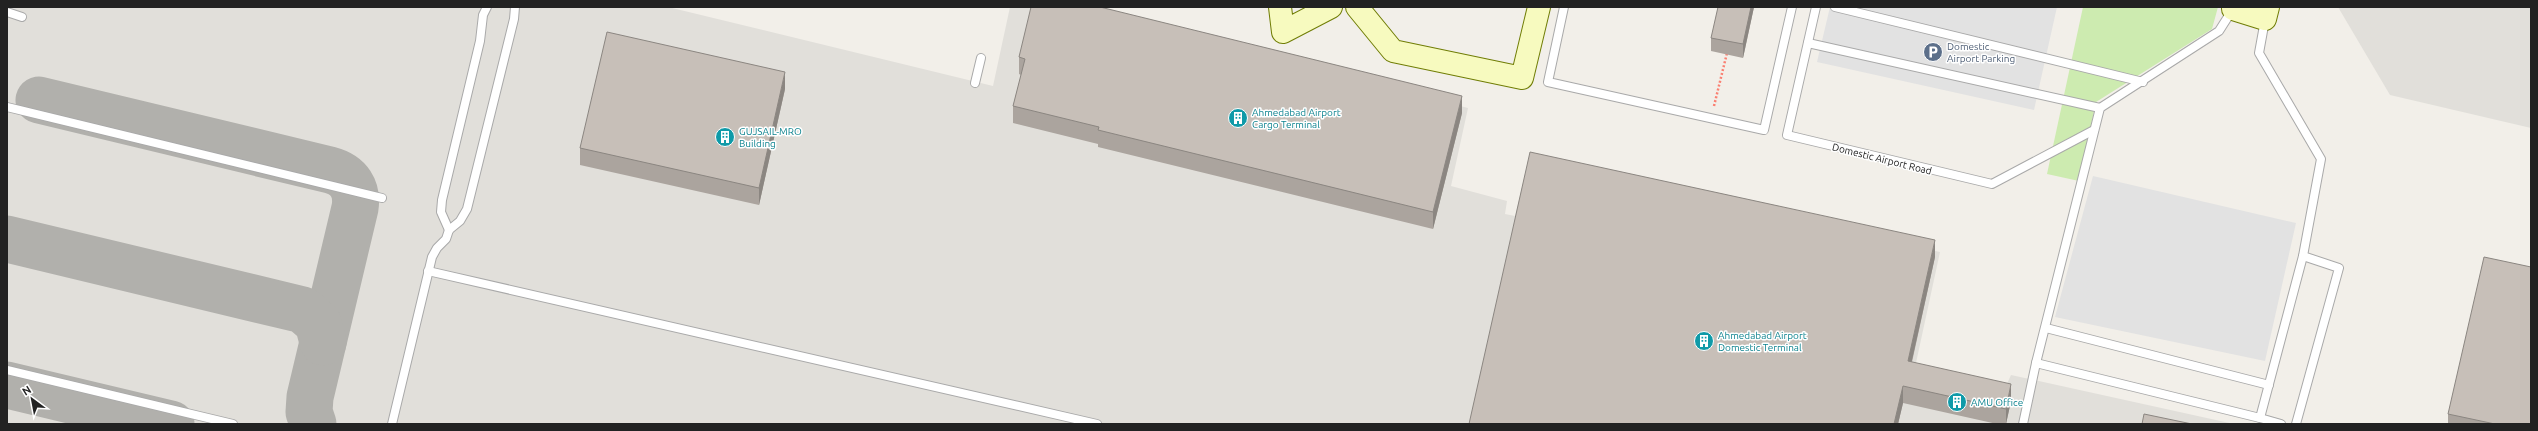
<svg xmlns="http://www.w3.org/2000/svg" width="2538" height="431" font-family="Ubuntu,sans-serif">
  <style>
    .airport { fill: #e1dfda }
    .grass { fill: #cdebb0 }
    .parking { fill: #e2e2e2 }
    .lines { fill: none; stroke-linecap: round; stroke-linejoin: round }
    .taxiway { stroke: #b1b0ac; stroke-width: 47 }
    .lane-casing { stroke: #a9a9a9; stroke-width: 10 }
    .secondary-casing { stroke: #707d05; stroke-width: 24 }
    .path { stroke: #fa8072; stroke-width: 2.5; stroke-dasharray: 2 2; stroke-linecap: butt }
    .lane { stroke: #fff; stroke-width: 8 }
    .secondary { stroke: #f7fabf; stroke-width: 22 }
    .wall { fill: #aba49e }
    .shaded-wall { fill: #8b8681 }
    .building { fill: #c7bfb8; stroke: #8b8681 }
    .labels { text-anchor: middle; dominant-baseline: central; stroke-width: 3; stroke-linejoin: round; paint-order: stroke }
    .service-label { font-size: 10px; fill: #4e5e75; stroke: #fff; text-anchor: start }
    .culture-label { font-size: 10px; fill: #0d838f; stroke: #fff; text-anchor: start }
    .street-label { font-size: 10px; fill: #222; stroke: #fff }
  </style>
  <rect width="100%" height="100%" fill="#f2efe9"/>
  <g class="airport">
    <polygon points="7,7 668,7 993,86 1010,7 1072,7 1468,108 1451,186 1507,201 1505,214 1515,216 1528,163 1940,252 1911,386 1997,406 2011,375 2234,424 7,424"/>
    <polygon points="2338,7 2531,7 2531,128 2390,95"/>
  </g>
  <polygon class="grass" points="2083,7 2218,7 2212,29 2096,102 2079,181 2047,174"/>
  <g class="parking">
    <polygon points="1830,7 2057,7 2034,110 1817,62"/>
    <polygon points="2093,176 2296,223 2265,361 2055,317"/>
  </g>
  <g class="lines">
    <g class="taxiway">
      <path d="M39,100L330,170C349,175 358,189 355,208L310,397L309,412L313,424"/>
      <polyline points="7,239 303,310 318,323 323,342"/>
      <polyline points="7,385 171,424"/>
    </g>
    <g class="lane-casing">
      <g id="lane">
        <polyline points="1564,7 1548,82 1764,130 1792,7"/>
        <polyline points="1816,7 1787,135 1992,184 2094,130"/>
        <polyline points="1835,7 2143,82"/>
        <polyline points="2233,9 2219,31 2100,108 2036,363 2260,418 2303,256 2321,159 2259,53 2265,20"/>
        <polyline points="7,12 22,17"/>
        <polyline points="1808,43 2100,108"/>
        <polyline points="975,83 981,58"/>
        <polyline points="7,107 382,198"/>
        <polyline points="449,230 441,212 442,200 480,41 483,15 487,7"/>
        <polyline points="428,271 1097,424"/>
        <polyline points="2046,328 2269,385"/>
        <polyline points="7,370 233,424"/>
        <polyline points="2260,418 2281,424"/>
        <polyline points="392,424 432,257 437,248 446,239 449,230 460,221 467,209 514,19 515,7"/>
        <polyline points="2023,424 2036,363"/>
        <polyline points="2296,424 2339,268 2303,256"/>
      </g>
    </g>
    <g class="secondary-casing">
      <g id="secondary">
        <polyline points="1280,7 1283,32 1331,7"/>
        <polyline points="1357,7 1393,51 1522,78 1539,7"/>
        <polyline points="2233,7 2233,9 2265,19 2268,7"/>
      </g>
    </g>
    <polyline class="path" points="1714,106 1727,53"/>
    <use href="#lane" class="lane"/>
    <use href="#secondary" class="secondary"/>
  </g>
  <g class="wall">
    <polygon points="1754,7 1743,58 1711,51 1711,38"/>
    <polygon points="1019,57 1462,113 1433,229 1098,147 1098,144 1013,123 1013,106 1021,75 1019,74"/>
    <polygon points="785,89 759,205 580,165 580,148"/>
    <polygon points="1935,257 1912,362 2011,401 2006,424 1997,424 1903,403 1898,424 1469,424"/>
    <polygon points="2448,414 2531,424 2448,424"/>
  </g>
  <g class="shaded-wall">
    <polygon points="1751,7 1754,7 1743,58 1743,44"/>
    <polygon points="785,72 785,89 759,205 759,188"/>
    <polygon points="1462,96 1462,113 1433,229 1433,212"/>
    <polygon points="1935,240 1935,257 1908,378 1908,361"/>
    <polygon points="2011,384 2011,401 2006,424 2006,409"/>
    <polygon points="1903,386 1903,403 1898,424 1894,424"/>
  </g>
  <g class="building">
    <polygon points="1031,7 1100,7 1462,96 1433,212 1098,130 1099,127 1013,106 1025,59 1019,57"/>
    <polygon points="1718,7 1751,7 1743,44 1711,38"/>
    <polygon points="607,32 785,72 759,188 580,148"/>
    <polygon points="1530,152 1935,240 1908,361 2011,384 2006,409 1903,386 1894,424 1469,424"/>
    <polygon points="2484,257 2531,267 2531,424 2495,424 2448,414"/>
    <polygon points="2144,414 2192,424 2142,424"/>
  </g>
  <defs>
    <g id="parking-disc" transform="scale(1)"><circle r="9.5" fill="#5c6f8a" stroke="#fff"/><path d="M-3.5-5.5H1a3.5 3.5 0 0 1 0 7H-1V5.5H-3.5ZM-1-3.4V-.6H.8a1.4 1.4 0 0 0 0-2.8Z" fill="#fff"/></g>
    <g id="building-disc" transform="scale(1)"><circle r="9.5" fill="#0f9aa8" stroke="#fff"/><path d="M-4-6H4V6H1V3H-1V6H-4ZM-2.5-4.3h1.7v1.8h-1.7ZM.8-4.3h1.7v1.8H.8ZM-2.5-1h1.7V.8h-1.7ZM.8-1h1.7V.8H.8Z" fill="#fff"/></g>
  </defs>
  <g fill-rule="evenodd">
    <use href="#parking-disc" x="1933" y="52"/>
    <use href="#building-disc" x="1238" y="118"/>
    <use href="#building-disc" x="725" y="137"/>
    <use href="#building-disc" x="1704" y="341"/>
    <use href="#building-disc" x="1957" y="402"/>
  </g>
  <g class="labels">
    <g class="service-label">
      <text x="1947" y="46">Domestic<tspan x="1947" dy="12">Airport Parking</tspan></text>
    </g>
    <g class="culture-label">
      <text x="1252" y="112">Ahmedabad Airport<tspan x="1252" dy="12">Cargo Terminal</tspan></text>
      <text x="739" y="131">GUJSAIL-MRO<tspan x="739" dy="12">Building</tspan></text>
      <text x="1718" y="335">Ahmedabad Airport<tspan x="1718" dy="12">Domestic Terminal</tspan></text>
      <text x="1971" y="402">AMU Office</text>
    </g>
    <g class="street-label">
      <text transform="translate(1882 159) rotate(14)">Domestic Airport Road</text>
    </g>
  </g>
  <rect width="2538" height="431" fill="none" stroke="#222222" stroke-width="16"/>
  <g transform="translate(32 399) rotate(328)" stroke="#ffffff" stroke-width="3" paint-order="stroke">
  <path d="M0-3L7 15L0 10L-7 15Z" fill="#222222"/>
  <text y="-6" font-size="11" font-weight="bold" text-anchor="middle" fill="#222222">N</text>
  </g>
</svg>
